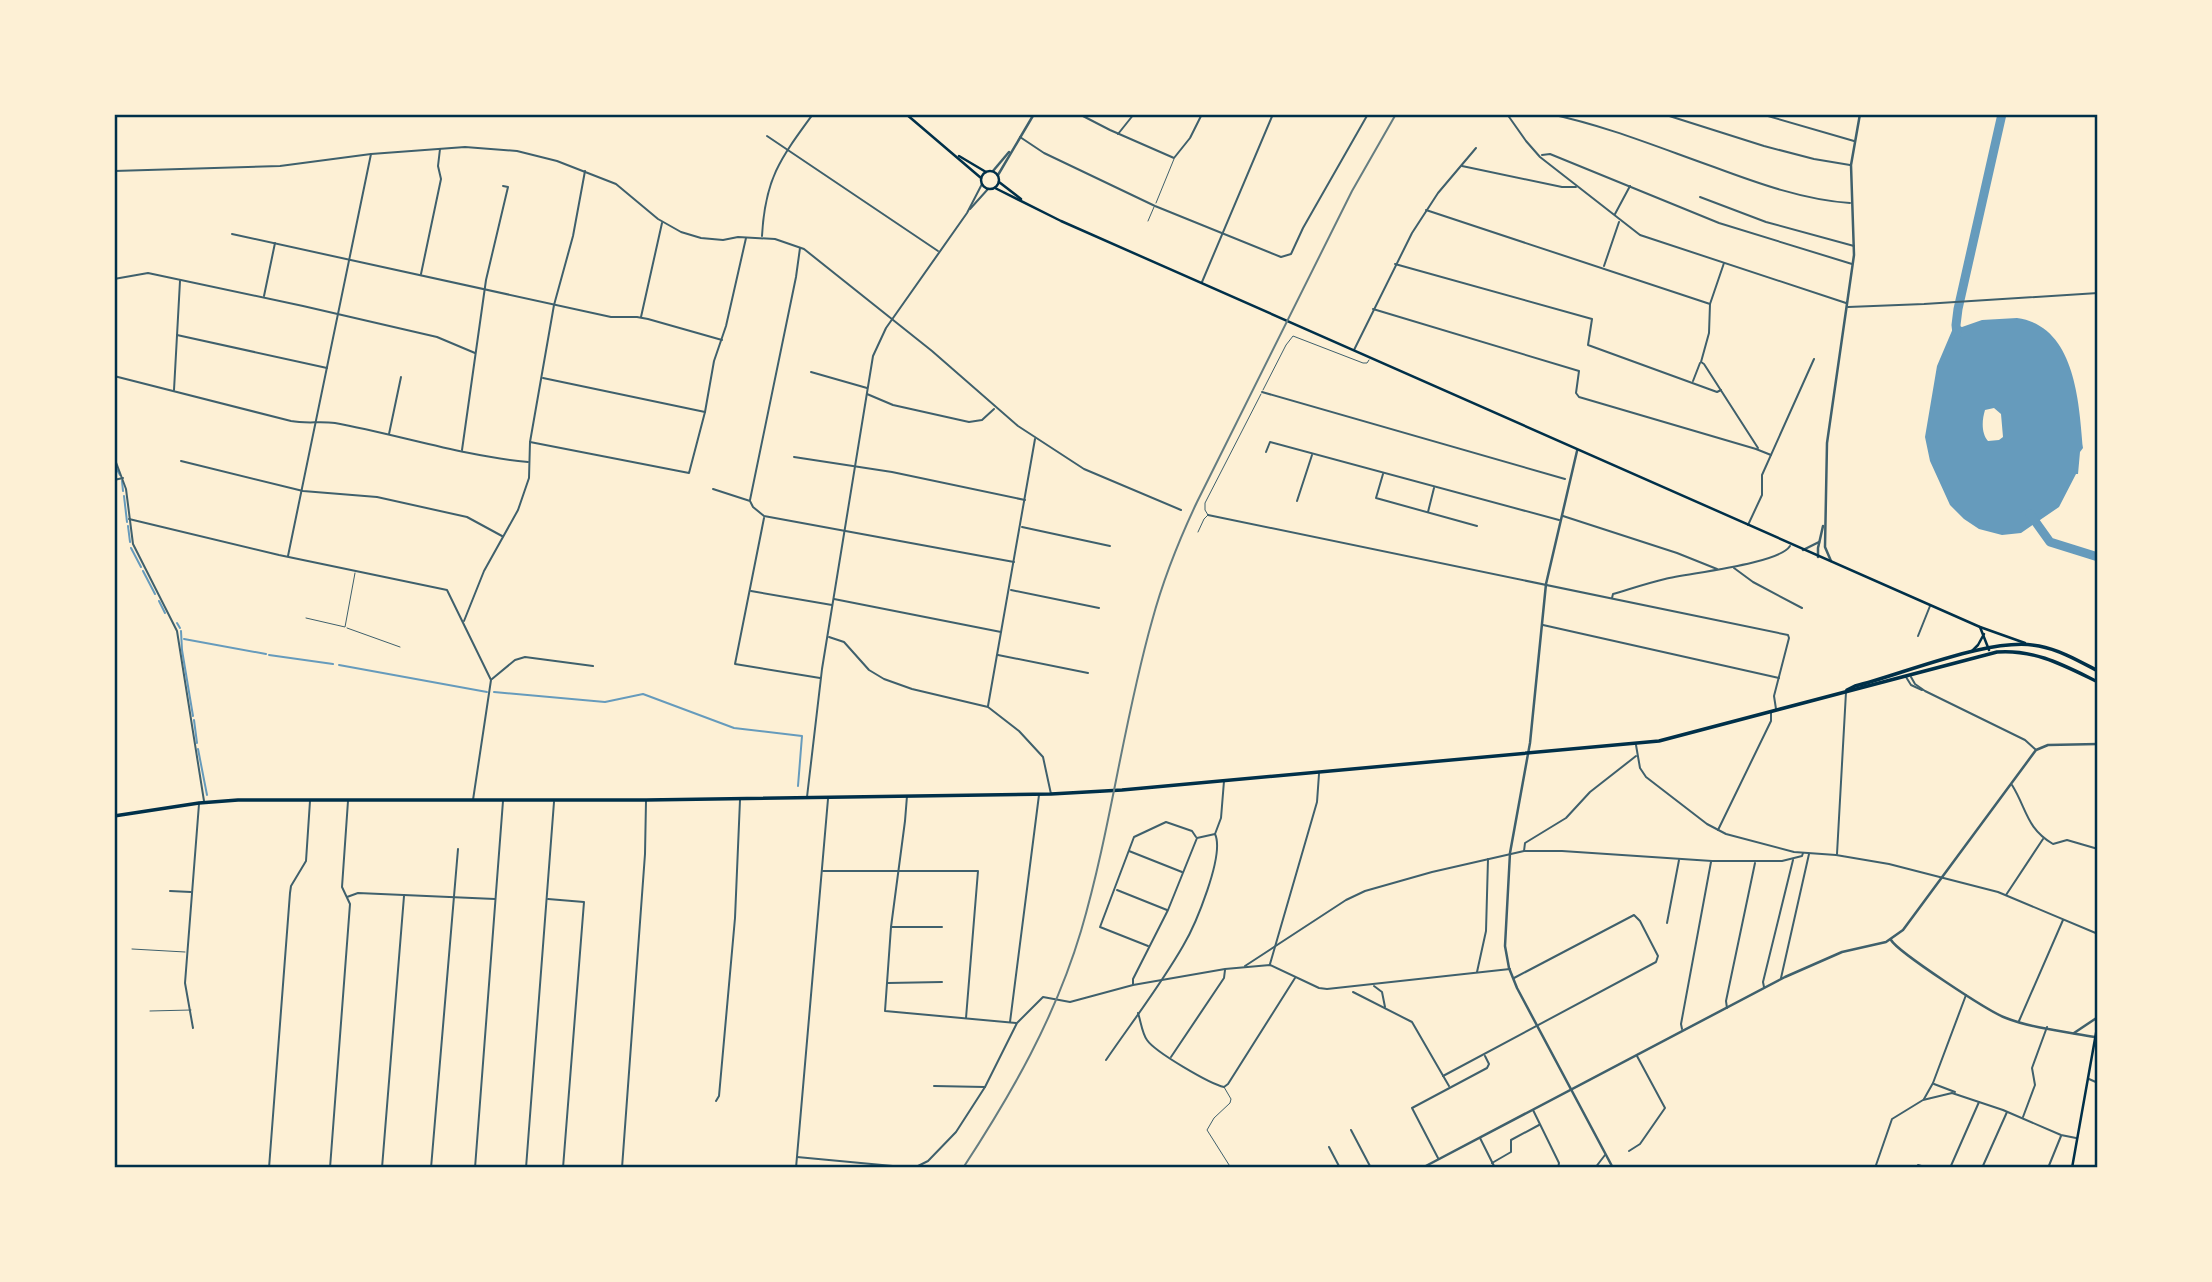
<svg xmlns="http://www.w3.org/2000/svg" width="2212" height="1282" font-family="'Nunito Sans',sans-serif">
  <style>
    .water { fill: #669bbc; fill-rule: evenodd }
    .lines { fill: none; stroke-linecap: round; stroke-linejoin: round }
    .stream { stroke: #669bbc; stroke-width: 2 }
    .river { stroke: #669bbc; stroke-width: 9 }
    .service { stroke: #3f606c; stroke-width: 1 }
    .minor { stroke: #3f606c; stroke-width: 2 }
    .tertiary { stroke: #3f606c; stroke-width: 2.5 }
    .secondary { stroke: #003049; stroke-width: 2.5 }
    .primary { stroke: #003049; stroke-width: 3.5 }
    .rail { stroke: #657d81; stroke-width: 2 }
    .neatline { fill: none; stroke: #003049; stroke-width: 2.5 }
  </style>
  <rect width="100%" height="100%" fill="#fdf0d5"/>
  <path class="water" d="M2017,318C2075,326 2079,401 2083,448L2080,452L2078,474H2076L2059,507L2021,533L2002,535L1979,529L1964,519L1950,505L1930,461L1925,437L1937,366L1954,326L1956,325L1962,327L1982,320ZM1994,408L2001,414L2003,437L1999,440L1988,441C1981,433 1982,420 1985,410Z"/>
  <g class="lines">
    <g class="stream">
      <polyline points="114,118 115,114"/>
      <polyline points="114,464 120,475"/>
      <polyline points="122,481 123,491"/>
      <polyline points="124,496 127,522"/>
      <polyline points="128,526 130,542"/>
      <polyline points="131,548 141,567"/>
      <polyline points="143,571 155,594"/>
      <polyline points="159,601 165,613"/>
      <polyline points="177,623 180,628"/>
      <polyline points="181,631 182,650 193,716"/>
      <polyline points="184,639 266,654"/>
      <polyline points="269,655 333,664"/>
      <polyline points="339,665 487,692"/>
      <polyline points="494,692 605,702 643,694 734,728 802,736 798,786"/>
      <polyline points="194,720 197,743"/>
      <polyline points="198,749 207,795"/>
    </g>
    <g class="river">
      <polyline points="1957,334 1956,325 1958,309 2002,114"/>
      <polyline points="2030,514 2050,542 2098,557"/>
    </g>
    <g class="service">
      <polyline points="1156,203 1174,159"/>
      <polyline points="1148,221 1154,207"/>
      <polyline points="1263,390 1286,345 1293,336 1363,363 1367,363 1369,360"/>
      <polyline points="1198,532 1204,519 1208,515 1205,510 1205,503 1261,394"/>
      <polyline points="306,618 345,627 355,573"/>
      <polyline points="347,628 400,647"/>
      <polyline points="132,949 185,952"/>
      <polyline points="150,1011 191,1010"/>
      <polyline points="1224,1087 1231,1099 1230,1103 1214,1118 1207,1130 1231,1168"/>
    </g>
    <g class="minor">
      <polyline points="1079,114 1110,130 1174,158 1190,138 1202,114"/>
      <polyline points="1507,114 1526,141 1540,157 1640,235 1846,303"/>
      <path d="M1550,114C1607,126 1660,148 1714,167C1757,183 1804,200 1850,203"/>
      <polyline points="1663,114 1764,146 1814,159 1850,165"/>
      <polyline points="1761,114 1854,141"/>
      <polyline points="1118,134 1134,114"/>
      <polyline points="767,136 938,251"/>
      <polyline points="1020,137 1044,153 1155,206 1281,257 1291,254 1303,228 1368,114"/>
      <polyline points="1542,155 1550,154 1719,223 1852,264"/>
      <polyline points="1462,166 1562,187 1576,187"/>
      <polyline points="114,171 280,166 371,154 465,147 517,151 557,161 616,184 658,219 681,232 701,238 723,240 738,237 775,239 804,249 932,351 1018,426 1084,469 1181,510"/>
      <polyline points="1700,197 1766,222 1854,246"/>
      <polyline points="970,209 988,189"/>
      <polyline points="1426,210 1710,304"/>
      <polyline points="1615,214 1630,186"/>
      <polyline points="232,234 611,317 637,317 648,319 722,340"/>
      <path d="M762,236C765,179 780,159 813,114"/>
      <polyline points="1724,263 1710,304 1709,333 1701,362 1704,364 1758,448"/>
      <polyline points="1395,264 1592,319 1588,345 1717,392 1721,390"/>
      <polyline points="1604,266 1619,222"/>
      <polyline points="421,274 441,179 438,166 440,149"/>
      <polyline points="114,279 148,273 303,306 437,337 475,353"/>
      <polyline points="1202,282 1273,114"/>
      <polyline points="264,296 275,243"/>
      <polyline points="1848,307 1924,304 2098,293"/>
      <polyline points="1373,309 1579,371 1576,393 1579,397 1756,449 1771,455"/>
      <polyline points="641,317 662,223"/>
      <polyline points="177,335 327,368"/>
      <polyline points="1354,350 1412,233 1438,193 1476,148"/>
      <polyline points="811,372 867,388"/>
      <path d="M114,376L291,421C306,424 320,421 335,423C400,435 463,456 528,462"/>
      <polyline points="543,378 705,412"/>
      <polyline points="1693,381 1700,363"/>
      <polyline points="174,390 180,281"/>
      <polyline points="1262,392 1565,479"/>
      <polyline points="867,394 893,405 969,422 982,420 994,409"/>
      <polyline points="389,434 401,377"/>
      <polyline points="530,442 689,473 705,412 714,361 726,326 746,238"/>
      <polyline points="462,450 486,280 508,187 503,186"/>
      <polyline points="1266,452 1270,442 1559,520"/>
      <polyline points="114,457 126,489 133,544 177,631 204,801"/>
      <polyline points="794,457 892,472 1025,500"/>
      <polyline points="181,461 303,491 377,497 467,517 502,536"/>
      <polyline points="1383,474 1376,498 1477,526"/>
      <polyline points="114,480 123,478"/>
      <polyline points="713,489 750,501 753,507 764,516 1014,562"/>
      <polyline points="750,500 796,277 800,248"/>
      <polyline points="1297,501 1312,455"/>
      <polyline points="1428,512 1434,488"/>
      <polyline points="1208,515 1788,635 1789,638 1774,696 1776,709"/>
      <polyline points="1563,516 1677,553 1717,569"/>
      <polyline points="764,518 735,664 820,678"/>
      <polyline points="129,519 279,555 447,590 491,680 473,800"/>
      <polyline points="1748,525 1762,495 1762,475 1814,359"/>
      <polyline points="1022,527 1110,546"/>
      <polyline points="288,556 371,154"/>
      <polyline points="1734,568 1753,582 1802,608"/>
      <polyline points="1011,590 1099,608"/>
      <polyline points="751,591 832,605"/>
      <path d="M1612,598L1613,594C1630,589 1648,583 1665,579C1689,573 1779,564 1790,546"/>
      <polyline points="834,599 1001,632"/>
      <polyline points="464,621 484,571 518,510 529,478 530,442 554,305 573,236 585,171"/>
      <polyline points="1543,625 1779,678"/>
      <polyline points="1918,636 1930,606"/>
      <polyline points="829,637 844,642 869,670 884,679 912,689 988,707 1019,731 1043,757 1051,794"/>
      <polyline points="998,655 1088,673"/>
      <polyline points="1906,677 1911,685 1922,690"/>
      <polyline points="1911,677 1915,684 1925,691 2025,740 2035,749"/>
      <polyline points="492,679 515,660 525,657 593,666"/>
      <polyline points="988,706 1035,439"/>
      <polyline points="1636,745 1640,768 1646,777 1707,824 1726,834 1794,852 1836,855 1889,864 1998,892 2098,934"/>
      <path d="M2012,785C2027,809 2026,828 2053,844L2067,840L2098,849"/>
      <polyline points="907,796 905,821 891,927 885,1011 1016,1023"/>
      <polyline points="807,797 822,669 873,356 886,328 967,213 982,184"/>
      <polyline points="1718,830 1771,721 1771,712"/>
      <polyline points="1129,851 1182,872"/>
      <polyline points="1524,851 1525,843 1566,818 1590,792 1636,756"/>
      <polyline points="1837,854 1846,692"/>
      <polyline points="823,871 978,871 966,1018"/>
      <polyline points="1117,890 1167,910"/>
      <polyline points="170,891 191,892"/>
      <polyline points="2006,895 2043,839"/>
      <polyline points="347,897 358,893 495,899"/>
      <polyline points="548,899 584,902 563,1168"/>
      <polyline points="1667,923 1679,860"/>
      <polyline points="892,927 942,927"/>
      <polyline points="1148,946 1100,927 1134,837 1166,822 1192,831 1196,837"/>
      <polyline points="1270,964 1317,802 1319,774"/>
      <polyline points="1245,966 1346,900 1365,891 1432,872 1524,851 1562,851 1712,861 1782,861 1802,856 1803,853"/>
      <polyline points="1477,972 1486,931 1488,859"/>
      <polyline points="1781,978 1809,854"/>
      <polyline points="888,983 942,982"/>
      <polyline points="1133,984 1133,979 1168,910 1197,838 1215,834 1221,818 1224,781"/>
      <polyline points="1374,986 1382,992 1385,1007"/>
      <polyline points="1764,987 1763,982 1793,860"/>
      <polyline points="1353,992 1412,1022 1449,1086"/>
      <polyline points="1727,1008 1726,1001 1755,863"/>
      <path d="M1138,1013C1141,1022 1142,1033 1147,1040C1155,1052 1210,1084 1224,1087L1228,1084L1295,978"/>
      <polyline points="2019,1021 2063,920"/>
      <polyline points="1010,1022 1039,795"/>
      <polyline points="193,1028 185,983 199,804"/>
      <polyline points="1682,1029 1681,1024 1711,862"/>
      <polyline points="1171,1057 1224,978 1225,970"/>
      <path d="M1106,1060C1132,1022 1160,986 1183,946C1195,926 1225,855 1215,834"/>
      <polyline points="1443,1076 1656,962 1658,956 1640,921 1634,915 1514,978"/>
      <polyline points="2089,1079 2098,1083"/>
      <polyline points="1934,1084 1955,1092"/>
      <polyline points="934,1086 985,1087"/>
      <polyline points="1924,1099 1933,1083 1966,995"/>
      <polyline points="716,1101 719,1096 735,918 740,800"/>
      <polyline points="1533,1110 1559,1163 1558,1168"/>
      <polyline points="2023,1117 2035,1085 2032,1068 2047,1027"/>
      <polyline points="1351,1130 1371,1168"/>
      <polyline points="1480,1138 1495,1168"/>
      <polyline points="1329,1147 1340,1168"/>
      <polyline points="1629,1151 1640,1144 1665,1108 1637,1056"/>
      <polyline points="797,1157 914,1168 928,1161 956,1132 985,1087 1017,1023 1043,997 1070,1002 1133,985 1225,969 1270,965 1319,988 1327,989 1510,969"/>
      <polyline points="1438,1158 1412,1108 1487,1068 1489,1064 1485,1056"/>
      <polyline points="1492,1163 1511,1152 1511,1140 1539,1125"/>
      <polyline points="1918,1165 1928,1168"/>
      <polyline points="269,1168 290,893 291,886 306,861 310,801"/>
      <polyline points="330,1168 350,904 342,887 348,801"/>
      <polyline points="382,1168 404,896"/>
      <polyline points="431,1168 458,849"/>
      <polyline points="475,1168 503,801"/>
      <polyline points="526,1168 554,802"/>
      <polyline points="622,1168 645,854 646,801"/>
      <polyline points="796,1168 828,799"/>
      <polyline points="1595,1168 1605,1155"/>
      <polyline points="1875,1168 1892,1119 1923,1100 1952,1093 2003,1110 2061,1135 2076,1138"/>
      <polyline points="1950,1168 1979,1102"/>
      <polyline points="1982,1168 2007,1112"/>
      <polyline points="2048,1168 2061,1136"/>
    </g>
    <g class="tertiary">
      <polyline points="993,171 1009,152"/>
      <polyline points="998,175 1034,114"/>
      <polyline points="1577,451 1546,584 1530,743 1510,853 1505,946 1509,968 1517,988 1613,1168"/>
      <polyline points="1803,550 1819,542"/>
      <polyline points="1818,557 1818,548 1823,526"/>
      <polyline points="1831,561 1825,547 1827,443 1854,255 1851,165 1860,114"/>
      <path d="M1891,940C1898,952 1989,1012 2006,1018C2031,1028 2067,1032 2095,1037"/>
      <polyline points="2074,1033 2098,1017"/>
      <polyline points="1422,1168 1785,977 1842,952 1886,942 1903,930 2036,750 2048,745 2098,744"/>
    </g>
    <g class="secondary">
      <polyline points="906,114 981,178"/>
      <polyline points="959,156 986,172"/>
      <circle cx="990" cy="180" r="9"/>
      <polyline points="999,182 1021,199"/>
      <polyline points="995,188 1061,221 1980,627 2025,643"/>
      <polyline points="1980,627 1989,650"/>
      <polyline points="1972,651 1978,645 1984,634"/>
      <polyline points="2072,1168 2098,1022"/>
    </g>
    <g class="primary">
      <path d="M1847,690L1855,686C1904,674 1991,636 2039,646C2060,650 2079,661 2098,671"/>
      <path d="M114,816L199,803L238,800H646L1051,794L1122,790L1659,741L1997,652C2035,649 2065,666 2098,682"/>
    </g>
    <path class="rail" d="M963,1168C1012,1093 1055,1018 1081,931C1111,829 1123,723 1152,621C1163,580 1179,540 1197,502L1352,191L1396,114"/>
  </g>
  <rect width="2212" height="1282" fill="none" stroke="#fdf0d5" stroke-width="231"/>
  <rect x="116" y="116" width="1980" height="1050" class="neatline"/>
</svg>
